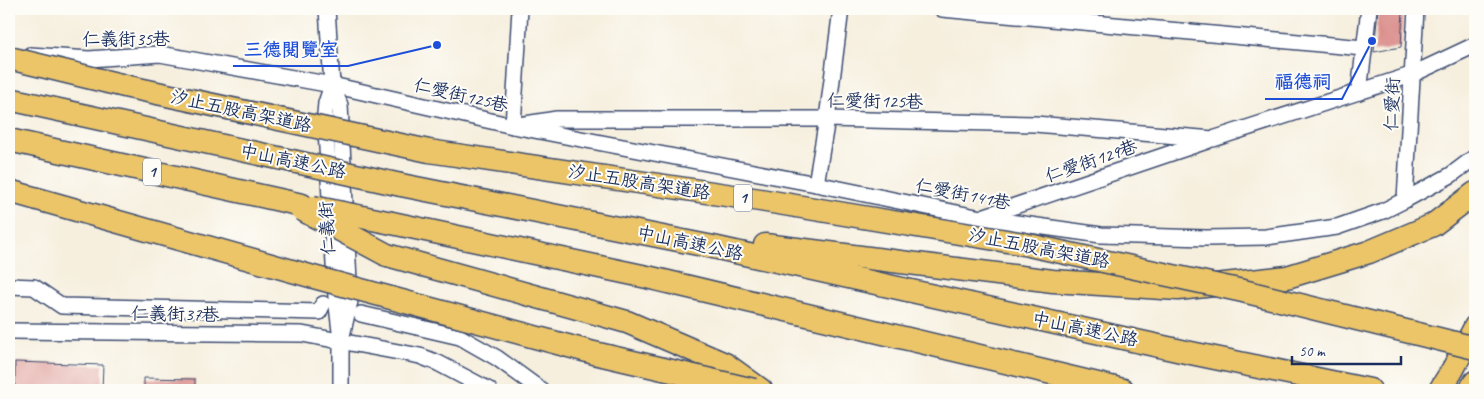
<svg xmlns="http://www.w3.org/2000/svg" width="1484" height="399" font-family="Caveat,'LXGW WenKai TC',sans-serif">
  <style>
    .building { fill: #db928f }
    .lines { fill: none; stroke-linecap: round; stroke-linejoin: round }
    .minor-casing { stroke: #3c4c71; stroke-width: 18 }
    .highway-casing { stroke: #3c4c71; stroke-width: 25 }
    .minor { stroke: #fff; stroke-width: 15 }
    .highway { stroke: #ecc569; stroke-width: 22 }
    .highway-bridge-casing { stroke: #3c4c71; stroke-width: 25; stroke-linecap: butt }
    .highway-bridge { stroke: #ecc569; stroke-width: 22 }
    .labels { text-anchor: middle; dominant-baseline: central; stroke-width: 4; stroke-linejoin: round; paint-order: stroke }
    .shield { fill: #fdfcf7; stroke: #5f6c8c; stroke-width: 1 }
    .shield-label { font-size: 16px; font-weight: bold; fill: #1b2f5e }
    .street-label { font-size: 18px; fill: #1b2f5e; stroke: #fdfcf7 }
    .leader { fill: none; stroke: #1d4ed8; stroke-width: 2 }
    .callout-dot { fill: #1d4ed8; stroke: #fdfcf7; stroke-width: 2 }
    .callout-label { font-size: 19px; text-anchor: middle; font-weight: bold; fill: #1d4ed8; stroke: #fdfcf7; stroke-width: 4; stroke-linejoin: round; paint-order: stroke }
  </style>
  <rect width="100%" height="100%" fill="#fdfcf7"/>
  <filter id="ink" filterUnits="userSpaceOnUse"><feTurbulence type="fractalNoise" baseFrequency=".02" numOctaves="2"/><feDisplacementMap in="SourceGraphic" scale="10" xChannelSelector="R" yChannelSelector="G"/><feConvolveMatrix kernelMatrix="1 2 1 2 8 2 1 2 1" color-interpolation-filters="sRGB"/></filter>
  <filter id="wash" filterUnits="userSpaceOnUse"><feTurbulence type="fractalNoise" baseFrequency=".0096" numOctaves="4" result="noise"/><feDisplacementMap in="SourceGraphic" scale="20" xChannelSelector="R" yChannelSelector="G"/><feGaussianBlur stdDeviation="1.12" result="paint"/><feColorMatrix in="noise" values="0 0 0 0 0 0 0 0 0 0 0 0 0 0 0 0 0 1.4 0 .05"/><feComposite in="paint" operator="in"/></filter>
  <g filter="url(#wash)">
    <rect width="100%" height="100%" fill="#f6efde"/>
    <g id="blocks">
      <g class="building">
        <polygon points="1378,9 1403,9 1401,47 1374,52"/>
        <polygon points="15,362 103,365 102,390 15,390"/>
        <polygon points="144,378 195,379 195,390 144,390"/>
      </g>
    </g>
  </g>
  <g filter="url(#ink)">
    <use href="#blocks" fill-opacity="0" stroke="#3c4c71" stroke-width="1"/>
    <g class="lines">
      <g class="minor-casing">
        <g id="minor">
          <polyline points="327,9 332,85 340,105 350,301 341,340"/>
          <polyline points="520,9 513,126 816,184 981,218 1101,235 1206,238 1266,237 1337,227 1383,211 1405,200 1451,175 1475,157"/>
          <polyline points="942,9 1363,48"/>
          <polyline points="30,55 89,59 160,54 332,85 513,126 557,119 827,119 1035,124 1213,139 1411,75 1475,45"/>
          <polyline points="332,85 326,103 325,114 336,297 341,340 341,390"/>
          <polyline points="1359,92 1369,9"/>
          <polyline points="816,184 827,119 841,9"/>
          <polyline points="1405,200 1416,9"/>
          <polyline points="985,216 1207,141"/>
          <polyline points="9,286 34,287 62,306 319,312 323,304"/>
          <polyline points="361,314 460,337 497,358 541,390"/>
          <polyline points="9,331 302,334 420,356 438,363 489,390"/>
        </g>
      </g>
      <g class="highway-casing">
        <g id="highway">
          <polyline points="9,99 292,161"/>
          <polyline points="9,140 302,205"/>
          <polyline points="401,185 713,247 1186,352 1370,390"/>
          <polyline points="392,223 647,277 1123,390"/>
          <polyline points="765,245 1053,281 1178,289 1287,277 1369,252 1433,225 1475,193"/>
          <polyline points="387,255 627,322 725,364 761,390"/>
          <polyline points="1440,390 1453,369 1475,327"/>
          <polyline points="1470,390 1475,382"/>
        </g>
      </g>
      <use href="#minor" class="minor"/>
      <use href="#highway" class="highway"/>
      <g class="highway-bridge-casing">
        <g id="highway-bridge">
          <polyline points="9,58 129,87 429,151 760,200 1019,243 1243,291 1475,348"/>
          <polyline points="292,161 401,185"/>
          <polyline points="9,191 317,278 594,353 754,390"/>
          <polyline points="313,207 392,223"/>
          <polyline points="301,209 387,255"/>
        </g>
      </g>
      <use href="#highway-bridge" class="highway-bridge"/>
    </g>
  </g>
  <g class="labels">
    <g class="shield">
      <rect x="143" y="158.5" width="18" height="27" rx="4"/>
      <rect x="734" y="184.5" width="18" height="27" rx="4"/>
    </g>
    <g class="shield-label">
      <text x="152" y="172">1</text>
      <text x="743" y="198">1</text>
    </g>
    <g class="street-label">
      <text x="126" y="39">仁義街35巷</text>
      <text transform="translate(461 95) rotate(13)">仁愛街125巷</text>
      <text transform="translate(875 101) rotate(1)">仁愛街125巷</text>
      <text transform="translate(1392 104) rotate(-88)">仁愛街</text>
      <text transform="translate(241 111) rotate(12)">汐止五股高架道路</text>
      <text transform="translate(293 161) rotate(12)">中山高速公路</text>
      <text transform="translate(1091 161) rotate(-19)">仁愛街129巷</text>
      <text transform="translate(639 182) rotate(9)">汐止五股高架道路</text>
      <text transform="translate(963 194) rotate(11)">仁愛街141巷</text>
      <text transform="translate(327 228) rotate(-93)">仁義街</text>
      <text transform="translate(690 243) rotate(12)">中山高速公路</text>
      <text transform="translate(1039 248) rotate(11)">汐止五股高架道路</text>
      <text transform="translate(175 314) rotate(1)">仁義街37巷</text>
      <text transform="translate(1085 329) rotate(12)">中山高速公路</text>
    </g>
  </g>
  <path class="leader" d="M437 45L348 66H233M1372 41L1342 99H1265"/>
  <g class="callout-dot">
    <circle cx="437" cy="45" r="5"/>
    <circle cx="1372" cy="41" r="5"/>
  </g>
  <g class="callout-label">
    <text x="291" y="56">三德閱覽室</text>
    <text x="1303" y="88">福德祠</text>
  </g>
  <rect width="1484" height="399" fill="none" stroke="#fdfcf7" stroke-width="30"/>
  <path d="M1292 356v8h109v-8" fill="none" stroke="#1b2f5e" stroke-width="2.5"/>
  <text x="1299" y="356" font-size="15" fill="#1b2f5e" stroke="#fdfcf7" stroke-width="4" paint-order="stroke">50 m</text>
</svg>
